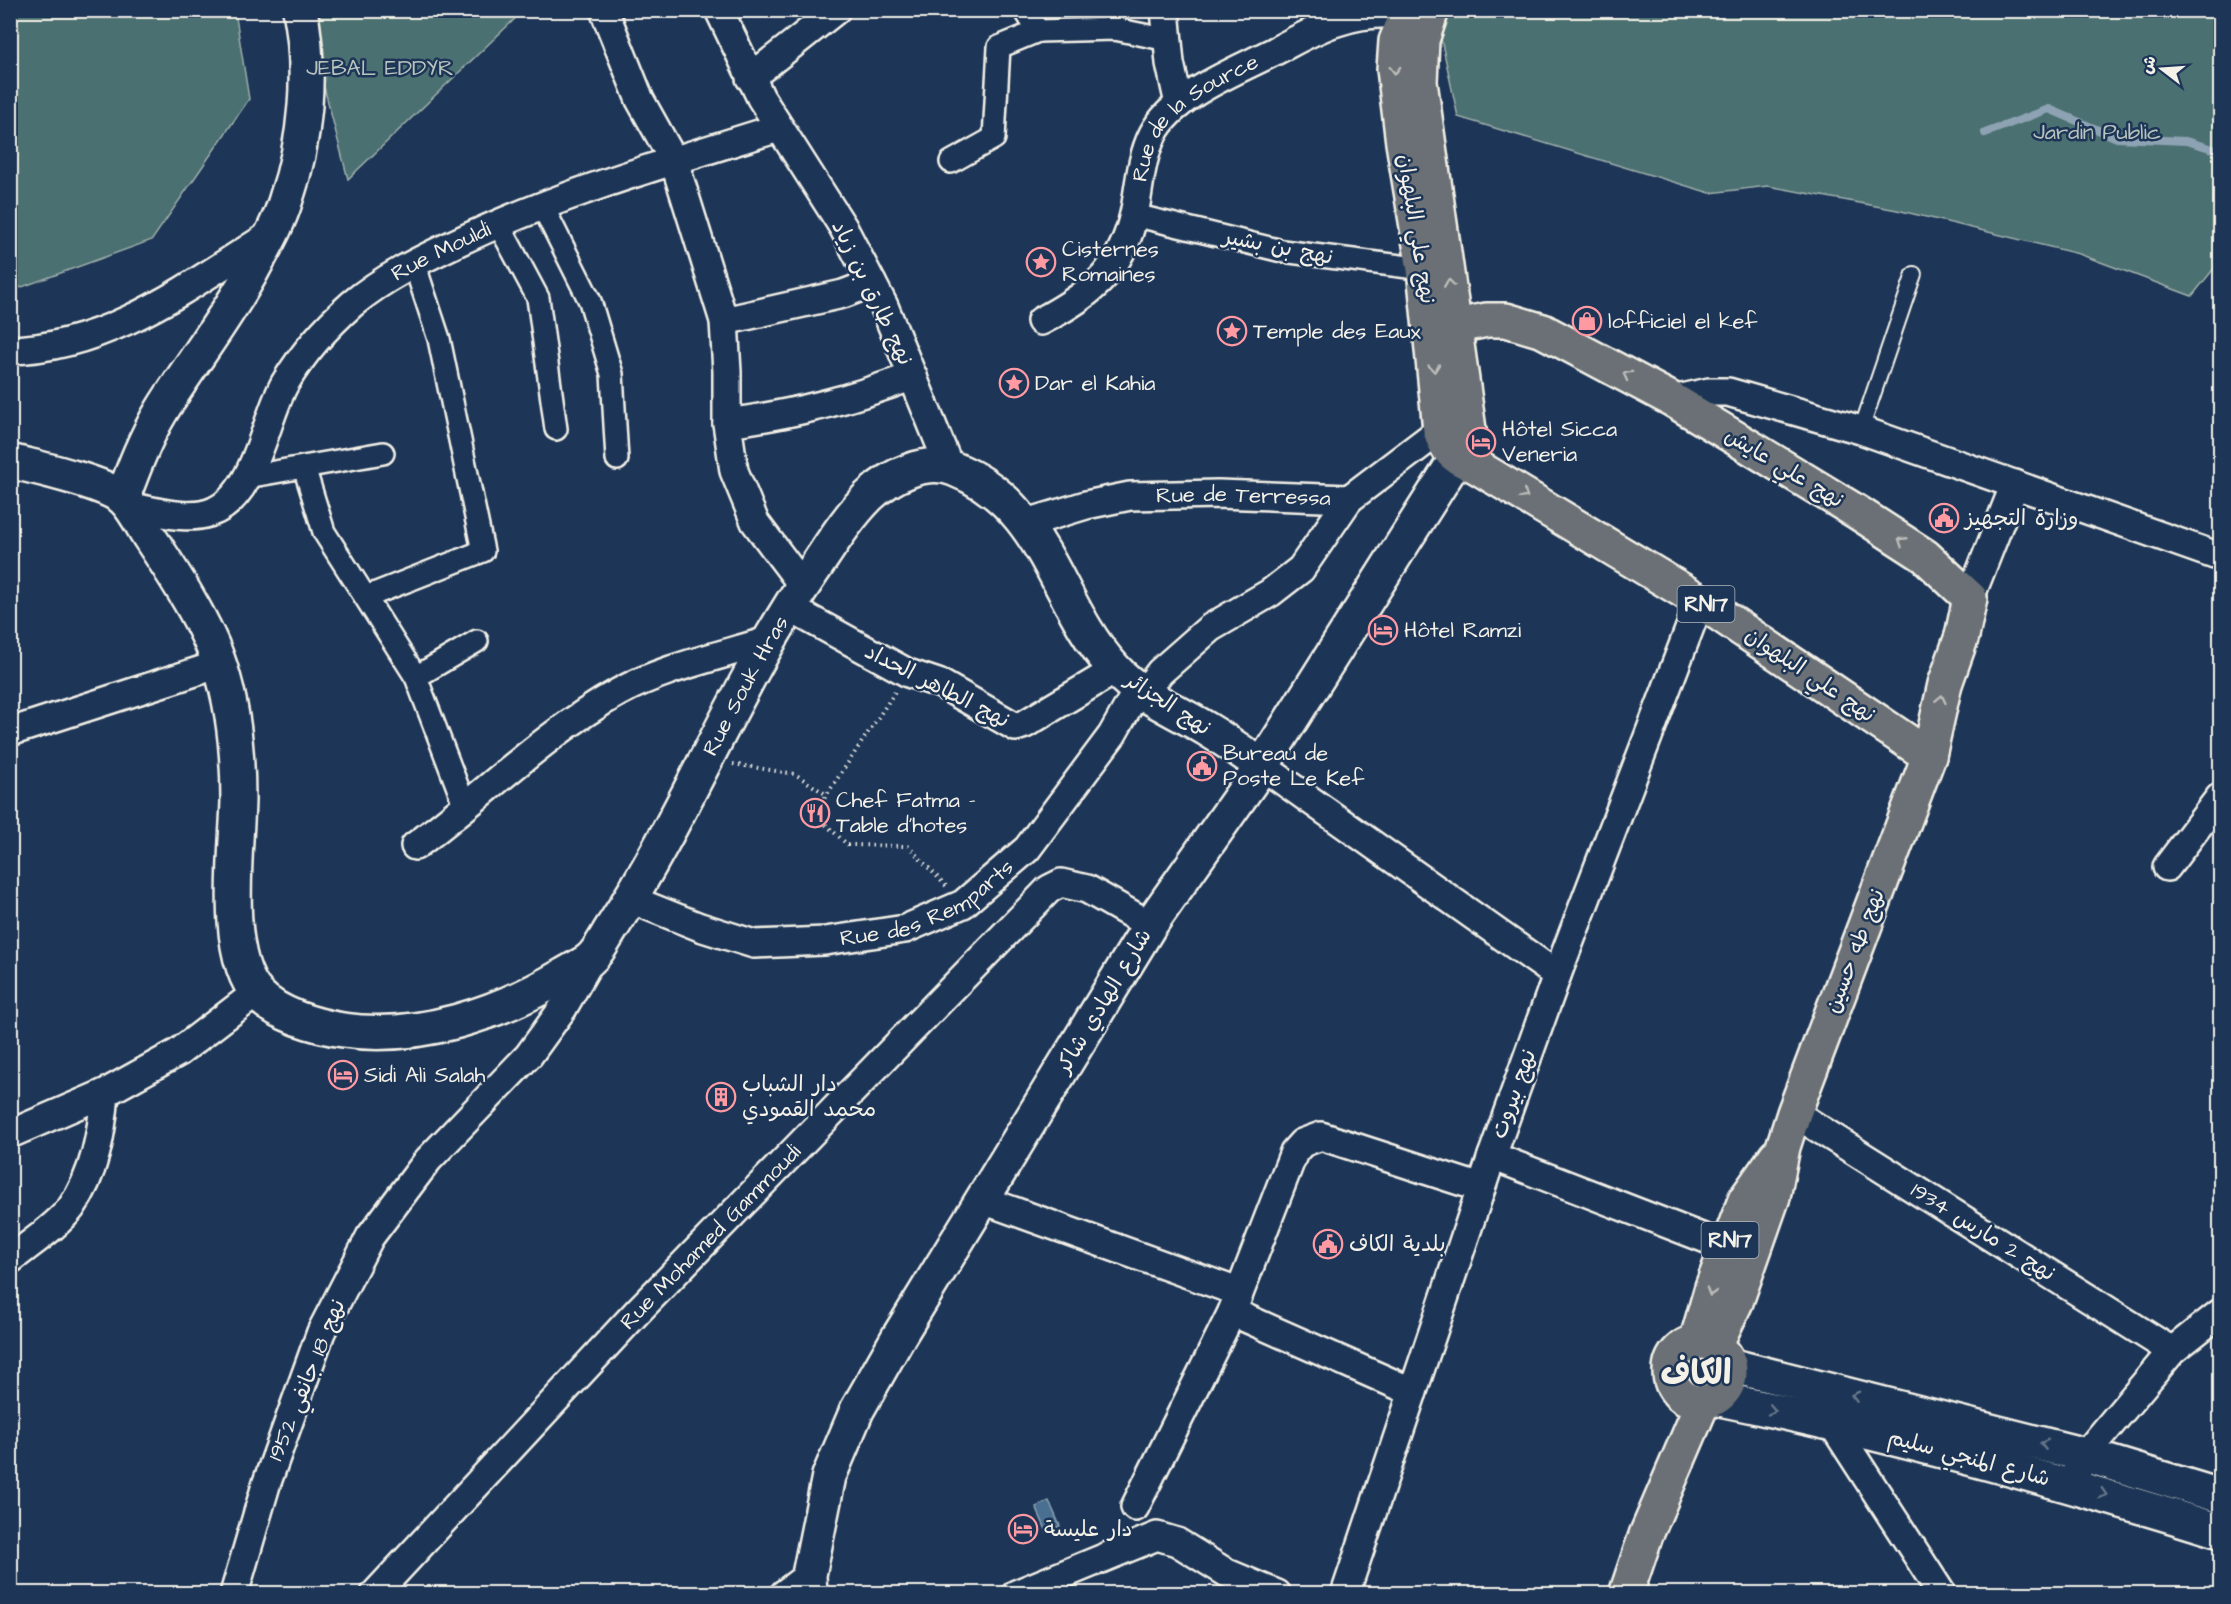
<svg xmlns="http://www.w3.org/2000/svg" width="2231" height="1604" font-family="'Architects Daughter','Playpen Sans Arabic',sans-serif">
  <style>
    .green { fill: #4b6f71; stroke: #a0b0ac; stroke-width: 1.5 }
    .water { fill: #486f90; stroke: #8da3b3; stroke-width: 1.5 }
    .lines { fill: none; stroke-linecap: round; stroke-linejoin: round }
    .stream { stroke: #8da3b3; stroke-width: 8 }
    .service-casing { stroke: #f4f1e8; stroke-width: 18 }
    .pedestrian-casing { stroke: #f4f1e8; stroke-width: 26 }
    .minor-casing { stroke: #f4f1e8; stroke-width: 32 }
    .tertiary-casing { stroke: #f4f1e8; stroke-width: 38 }
    .secondary-casing { stroke: #f4f1e8; stroke-width: 38 }
    .primary-casing { stroke: #f4f1e8; stroke-width: 38 }
    .path { stroke: #f4f1e8; stroke-width: 4; stroke-dasharray: 1.5 4.5; stroke-linecap: butt }
    .service { stroke: #1d3557; stroke-width: 14 }
    .pedestrian { stroke: #1d3557; stroke-width: 21 }
    .minor { stroke: #1d3557; stroke-width: 27 }
    .tertiary { stroke: #1d3557; stroke-width: 33 }
    .secondary { stroke: #1d3557; stroke-width: 33 }
    .primary { stroke: #6a7074; stroke-width: 33 }
    .oneway { stroke: #bdbdba }
    .oneway2 { stroke: #68778a }
    .labels { text-anchor: middle; dominant-baseline: central; stroke-width: 5; stroke-linejoin: round; paint-order: stroke }
    .shield { fill: #1d3557; stroke: #b4b9bc; stroke-width: 1.5 }
    .shield-label { font-size: 21px; font-weight: bold; fill: #f4f1e8 }
    .park-label { font-size: 22px; fill: #b9c4be; stroke: #1d3557 }
    .street-label { font-size: 22px; fill: #f4f1e8; stroke: #1d3557 }
    .poi-label { font-size: 22px; fill: #f4f1e8; stroke: #1d3557; text-anchor: start }
    .town-label { font-size: 34px; font-weight: bold; fill: #f4f1e8; stroke: #1d3557 }
  </style>
  <rect width="100%" height="100%" fill="#1d3557"/>
  <filter id="ink" filterUnits="userSpaceOnUse"><feTurbulence type="fractalNoise" baseFrequency=".0167" numOctaves="2"/><feDisplacementMap in="SourceGraphic" scale="12" xChannelSelector="R" yChannelSelector="G"/><feConvolveMatrix kernelMatrix="1 2 1 2 8 2 1 2 1" color-interpolation-filters="sRGB"/></filter>
  <g filter="url(#ink)">
    <g class="green">
      <polygon points="11,10 235,11 249,99 152,240 11,291"/>
      <polygon points="304,10 523,11 348,179"/>
      <polygon points="1449,10 2220,11 2220,261 2192,296 2079,254 1897,210 1768,186 1710,193 1458,117 1438,25"/>
    </g>
    <polygon class="water" points="1049,1501 1060,1526 1047,1532 1036,1507"/>
    <g class="lines">
      <polyline class="stream" points="1985,133 2049,109 2117,138 2186,141 2220,151"/>
      <g class="service-casing">
        <polyline id="service" points="1861,430 1914,274"/>
      </g>
      <g class="pedestrian-casing">
        <g id="pedestrian">
          <polyline points="1025,10 1038,31"/>
          <polyline points="1113,10 1115,29"/>
          <polyline points="951,162 994,138 999,47 1038,31 1115,29 1168,40"/>
          <polyline points="542,205 590,301 612,374 617,459"/>
          <polyline points="1134,215 1282,251 1424,269"/>
          <polyline points="498,223 538,298 556,429"/>
          <polyline points="304,467 324,532 416,677 466,809"/>
          <polyline points="247,477 383,453"/>
          <polyline points="366,597 483,551 439,339 414,263"/>
          <polyline points="416,677 477,641"/>
        </g>
      </g>
      <g class="minor-casing">
        <g id="minor">
          <polyline points="604,10 640,100 674,161 724,321 727,372 727,423 734,471 755,522 803,586"/>
          <polyline points="719,10 761,98 843,227 884,306 949,466"/>
          <polyline points="1165,10 1170,63 1179,104"/>
          <polyline points="750,78 836,10"/>
          <polyline points="724,321 843,294 872,283"/>
          <path id="s1" d="M1041,321C1095,292 1125,268 1136,204C1140,180 1142,156 1153,134C1173,95 1234,72 1271,53C1293,42 1314,29 1337,22C1365,12 1398,12 1427,18"/>
          <path d="M10,350C109,348 190,285 270,235"/>
          <polyline points="1673,400 1709,392 1728,392 1861,430 2220,557"/>
          <path d="M727,423C794,414 849,400 913,376"/>
          <path id="s2" d="M129,507C155,510 184,521 209,513C256,498 264,420 285,383C303,353 326,327 352,304C383,278 422,259 458,242C561,193 670,162 778,128"/>
          <path id="s3" d="M1027,523L1086,505L1130,496L1218,494L1349,499L1440,430"/>
          <polyline points="1970,598 2015,484"/>
          <polyline points="788,607 908,673 941,684 1016,727 1025,724 1115,670"/>
          <polyline points="1144,693 1160,672 1210,628 1270,593 1301,569 1349,499"/>
          <polyline points="10,732 220,664"/>
          <polyline points="1262,766 1557,975"/>
          <path d="M415,846C483,796 545,733 619,692C665,667 721,656 770,640"/>
          <polyline points="2167,867 2220,797"/>
          <path id="s4" d="M630,899L700,927L754,944L825,941L905,929L963,904L1027,849L1112,735L1138,689"/>
          <polyline points="1794,1113 2172,1351"/>
          <polyline points="10,1134 105,1093 179,1052 256,993"/>
          <polyline points="1492,1156 1727,1247"/>
          <polyline points="983,1200 1238,1292"/>
          <path d="M10,1260C28,1245 57,1226 71,1208C95,1174 102,1132 105,1093"/>
          <polyline points="1232,1312 1413,1392"/>
          <polyline points="1831,1422 1942,1594"/>
          <polyline points="2077,1471 2085,1455 2172,1351 2220,1313"/>
          <polyline points="1135,1507 1232,1312 1294,1152 1302,1143 1321,1136 1481,1188"/>
          <polyline points="234,1594 266,1485 321,1332 370,1237 428,1160 529,1055 563,1008 591,959"/>
          <path id="s5" d="M375,1594L638,1311L1049,889L1061,883L1087,889L1150,925"/>
          <polyline points="784,1594 809,1575"/>
          <polyline points="1016,1594 1157,1536 1177,1542 1227,1573 1277,1594"/>
          <polyline points="1345,1594 1492,1156 1557,975 1700,601"/>
        </g>
      </g>
      <g class="tertiary-casing">
        <g id="tertiary">
          <path id="s6" d="M10,461C38,468 97,481 120,496C132,504 142,526 150,538C174,574 207,625 220,666C234,708 238,756 238,800C237,850 222,955 258,994C277,1015 316,1026 343,1030C418,1041 498,1014 562,976C570,971 581,966 589,960C599,952 606,936 613,926C687,812 736,683 813,571C830,546 847,518 869,496C890,476 925,458 954,469C1047,505 1054,602 1114,668C1140,697 1178,711 1210,731C1228,742 1245,754 1262,766"/>
          <path d="M123,497C134,467 145,438 162,410C191,363 227,318 253,269C265,247 279,223 286,199C306,141 312,71 300,10"/>
        </g>
      </g>
      <g class="secondary-casing">
        <g id="secondary">
          <polyline points="1729,1365 2085,1455 2220,1496"/>
          <path d="M1715,1398C1886,1433 2054,1479 2220,1531"/>
          <polyline points="810,1594 809,1575 829,1476 857,1410 899,1336 1150,925 1262,766 1456,459 1471,442"/>
        </g>
      </g>
      <g class="primary-casing">
        <g id="primary">
          <path d="M1409,10L1396,41L1394,69L1403,143L1424,269L1440,430C1446,450 1454,458 1474,465L1700,601L1929,756"/>
          <polyline points="1432,10 1422,40 1420,82 1474,465"/>
          <polyline points="1431,331 1487,320 1506,320 1543,331 1673,400 1857,512 1925,556 1970,598 1962,636 1945,684 1929,756 1794,1113 1783,1147 1773,1197 1736,1302 1715,1346"/>
          <polyline points="1696,1342 1712,1287 1745,1200 1776,1156"/>
          <circle cx="1700" cy="1372" r="30"/>
          <polyline points="1626,1594 1646,1535 1703,1402"/>
        </g>
      </g>
      <g class="path">
        <polyline points="895,692 814,814 848,845 908,846 946,886"/>
        <polyline points="733,764 795,774 827,795"/>
      </g>
      <use href="#service" class="service"/>
      <use href="#pedestrian" class="pedestrian"/>
      <use href="#minor" class="minor"/>
      <use href="#tertiary" class="tertiary"/>
      <use href="#secondary" class="secondary"/>
      <use href="#primary" class="primary"/>
    </g>
    <defs><path id="oneway-chevron" d="M-2-3.5L2.5 0L-2 3.5" fill="none" stroke-width="1.6" stroke-linecap="round" stroke-linejoin="round" transform="scale(1.5)"/></defs>
    <g class="oneway">
      <use href="#oneway-chevron" transform="translate(1395 70) rotate(89)"/>
      <use href="#oneway-chevron" transform="translate(1449 283) rotate(-98)"/>
      <use href="#oneway-chevron" transform="translate(1434 368) rotate(85)"/>
      <use href="#oneway-chevron" transform="translate(1627 375) rotate(-151)"/>
      <use href="#oneway-chevron" transform="translate(1524 495) rotate(31)"/>
      <use href="#oneway-chevron" transform="translate(1902 541) rotate(-147)"/>
      <use href="#oneway-chevron" transform="translate(1941 699) rotate(-78)"/>
      <use href="#oneway-chevron" transform="translate(1711 1292) rotate(107)"/>
    </g>
    <g class="oneway2">
      <use href="#oneway-chevron" transform="translate(1855 1396) rotate(-166)"/>
      <use href="#oneway-chevron" transform="translate(1772 1410) rotate(12)"/>
      <use href="#oneway-chevron" transform="translate(2044 1444) rotate(-166)"/>
      <use href="#oneway-chevron" transform="translate(2103 1494) rotate(18)"/>
    </g>
  </g>
  <defs>
    <g id="sight-ring" transform="scale(1.5)"><circle r="9.5" fill="#1d3557" stroke="#ff9aa2" stroke-width="1.5"/><path d="M0-6L1.8-2.2L6-1.7L2.9 1.2L3.7 5.4L0 3.3L-3.7 5.4L-2.9 1.2L-6-1.7L-1.8-2.2Z" fill="#ff9aa2"/></g>
    <g id="shop-ring" transform="scale(1.5)"><circle r="9.5" fill="#1d3557" stroke="#ff9aa2" stroke-width="1.5"/><path d="M-5-2.5h2.3a2.7 3.5 0 0 1 5.4 0H5L5.5 6h-11ZM-1.5-2.5h3a1.5 2.3 0 0 0-3 0Z" fill="#ff9aa2"/></g>
    <g id="hotel-ring" transform="scale(1.5)"><circle r="9.5" fill="#1d3557" stroke="#ff9aa2" stroke-width="1.5"/><path d="M-6-4.5h1.5V1H6V5H4.5V3h-9V5H-6ZM-4 0a1.8 1.8 0 1 1 3.6 0ZM.5 0V-2.5h3Q6-2.5 6 0Z" fill="#ff9aa2"/></g>
    <g id="civic-ring" transform="scale(1.5)"><circle r="9.5" fill="#1d3557" stroke="#ff9aa2" stroke-width="1.5"/><path d="M-.6-6.5H3V-4.5H.6V-3L4-1V1h2V6H-6V1h2V-1L-.6-3ZM-1.2 2.5V6h2.4V2.5Z" fill="#ff9aa2"/></g>
    <g id="restaurant-ring" transform="scale(1.5)"><circle r="9.5" fill="#1d3557" stroke="#ff9aa2" stroke-width="1.5"/><path d="M-5-6h1v4h1v-4h1v4h1v-4h1v5L-1.5 .5V6h-2V.5L-5-1ZM5-6V6H3V1.5H1.5Q1.5-4 5-6Z" fill="#ff9aa2"/></g>
    <g id="building-ring" transform="scale(1.5)"><circle r="9.5" fill="#1d3557" stroke="#ff9aa2" stroke-width="1.5"/><path d="M-4-6H4V6H1V3H-1V6H-4ZM-2.5-4.3h1.7v1.8h-1.7ZM.8-4.3h1.7v1.8H.8ZM-2.5-1h1.7V.8h-1.7ZM.8-1h1.7V.8H.8Z" fill="#ff9aa2"/></g>
  </defs>
  <g fill-rule="evenodd">
    <use href="#sight-ring" x="1041" y="262"/>
    <use href="#shop-ring" x="1587" y="321"/>
    <use href="#sight-ring" x="1232" y="331"/>
    <use href="#sight-ring" x="1014" y="383"/>
    <use href="#hotel-ring" x="1481" y="442"/>
    <use href="#civic-ring" x="1944" y="518"/>
    <use href="#hotel-ring" x="1383" y="630"/>
    <use href="#civic-ring" x="1202" y="766"/>
    <use href="#restaurant-ring" x="815" y="813"/>
    <use href="#hotel-ring" x="343" y="1075"/>
    <use href="#building-ring" x="721" y="1097"/>
    <use href="#civic-ring" x="1328" y="1244"/>
    <use href="#hotel-ring" x="1023" y="1529"/>
  </g>
  <g class="labels">
    <g class="shield">
      <rect x="1677.5" y="586" width="57" height="36" rx="4.5"/>
      <rect x="1701.5" y="1222" width="57" height="36" rx="4.5"/>
    </g>
    <g class="shield-label">
      <text x="1706" y="604">RN17</text>
      <text x="1730" y="1240">RN17</text>
    </g>
    <g class="park-label">
      <text x="380" y="68">JEBAL EDDYR</text>
      <text x="2097" y="132">Jardin Public</text>
    </g>
    <g class="street-label">
      <text stroke="none"><textPath href="#s1" startOffset="270">Rue de la Source</textPath></text>
      <text transform="translate(1416 229) rotate(81)">نهج علي البلهوان</text>
      <text transform="translate(1278 247) rotate(11)">نهج بن بشير</text>
      <text stroke="none"><textPath href="#s2" startOffset="444">Rue Mouldi</textPath></text>
      <text transform="translate(872 293) rotate(64)">نهج طارق بن زياد</text>
      <text transform="translate(1784 468) rotate(31)">نهج علي عايش</text>
      <text stroke="none"><textPath href="#s3" startOffset="220">Rue de Terressa</textPath></text>
      <text transform="translate(1810 675) rotate(34)">نهج علي البلهوان</text>
      <text stroke="none"><textPath href="#s6" startOffset="1320">Rue Souk Hras</textPath></text>
      <text transform="translate(937 686) rotate(27)">نهج الطاهر الحداد</text>
      <text transform="translate(1168 704) rotate(33)">نهج الجزائر</text>
      <text stroke="none"><textPath href="#s4" startOffset="314">Rue des Remparts</textPath></text>
      <text transform="translate(1855 951) rotate(-69)">نهج طه حسين</text>
      <text transform="translate(1104 1001) rotate(-59)">شارع الهادي شاكر</text>
      <text transform="translate(1514 1094) rotate(-70)">نهج بيروت</text>
      <text transform="translate(1983 1232) rotate(32)">نهج 2 مارس 1934</text>
      <text stroke="none"><textPath href="#s5" startOffset="490">Rue Mohamed Gammoudi</textPath></text>
      <text transform="translate(307 1380) rotate(-68)">نهج 18 جانفي 1952</text>
      <text transform="translate(1969 1458) rotate(15)">شارع المنجي سليم</text>
    </g>
    <g class="poi-label">
      <text x="1062" y="249">Cisternes<tspan x="1062" dy="25">Romaines</tspan></text>
      <text x="1608" y="321">lofficiel el kef</text>
      <text x="1253" y="331">Temple des Eaux</text>
      <text x="1035" y="383">Dar el Kahia</text>
      <text x="1502" y="429">Hôtel Sicca<tspan x="1502" dy="25">Veneria</tspan></text>
      <text x="1965" y="518">وزارة التجهيز</text>
      <text x="1404" y="630">Hôtel Ramzi</text>
      <text x="1223" y="753">Bureau de<tspan x="1223" dy="25">Poste Le Kef</tspan></text>
      <text x="836" y="800">Chef Fatma -<tspan x="836" dy="25">Table d'hotes</tspan></text>
      <text x="364" y="1075">Sidi Ali Salah</text>
      <text x="742" y="1084">دار الشباب<tspan x="742" dy="25">محمد القمودي</tspan></text>
      <text x="1349" y="1244">بلدية الكاف</text>
      <text x="1044" y="1529">دار عليسة</text>
    </g>
    <g class="town-label">
      <text x="1696" y="1374">الكاف</text>
    </g>
  </g>
  <rect width="2231" height="1604" fill="none" stroke="#1d3557" stroke-width="36"/>
  <rect x="18" y="18" width="2195" height="1568" fill="none" stroke="#f4f1e8" stroke-width="2" filter="url(#ink)"/>
  <g transform="translate(2162 69) rotate(287)" stroke="#1d3557" stroke-width="4.5" paint-order="stroke">
  <path d="M0-4.5L10 22L0 15L-10 22Z" fill="#f4f1e8"/>
  <text y="-9" font-size="16" font-weight="bold" text-anchor="middle" fill="#f4f1e8">ش</text>
  </g>
</svg>
